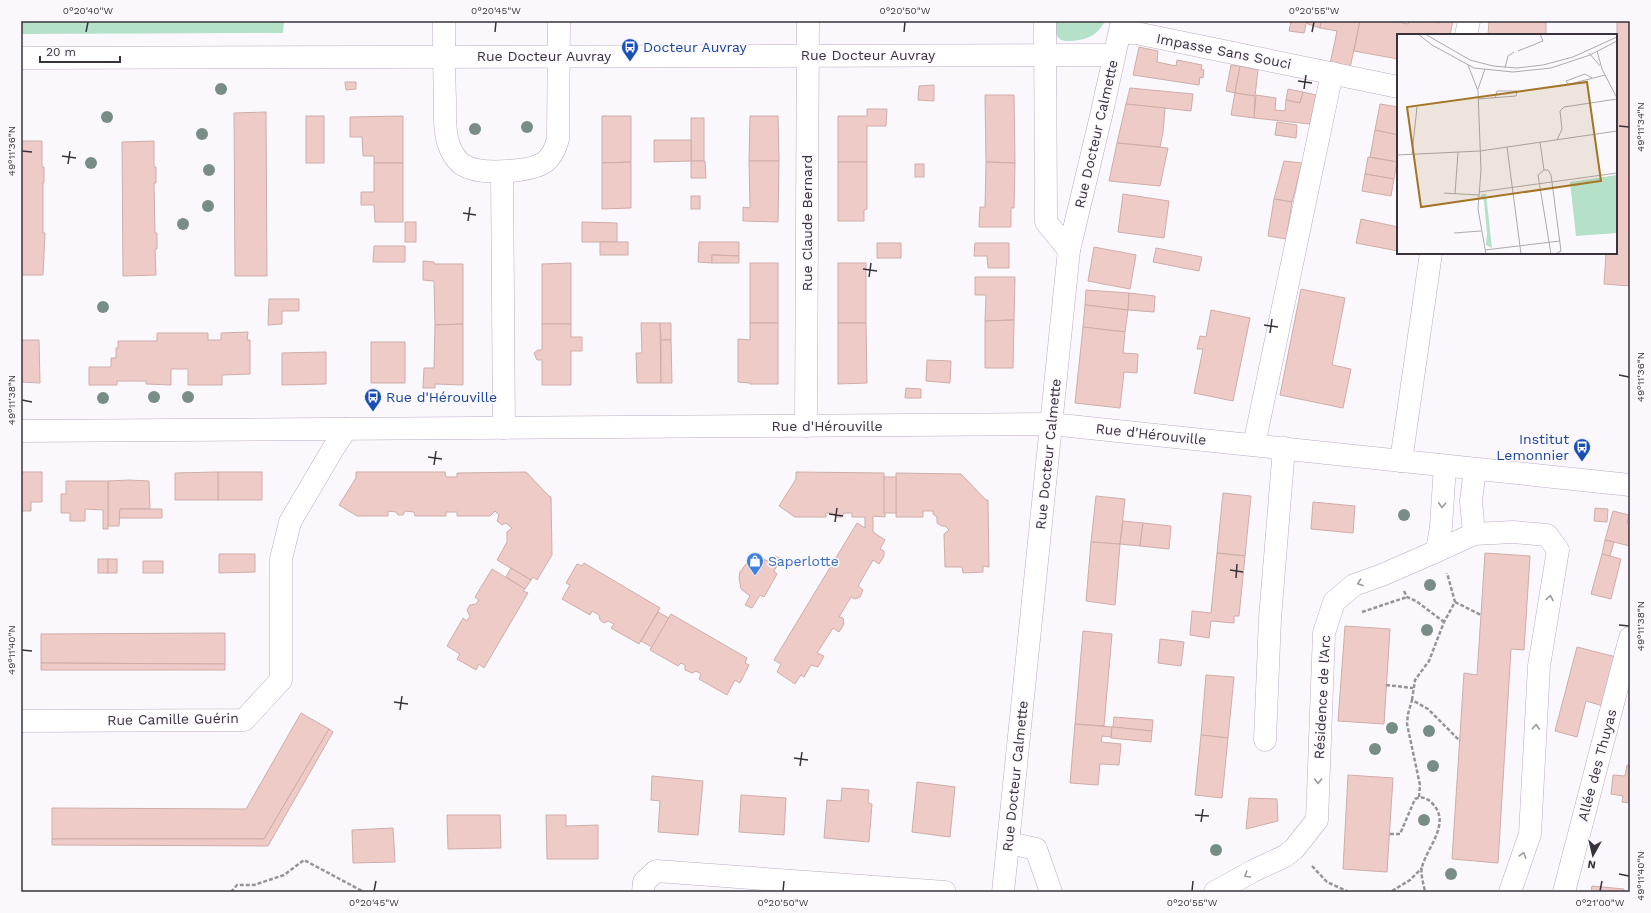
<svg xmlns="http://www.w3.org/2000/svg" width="1651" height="913" font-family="'Work Sans',sans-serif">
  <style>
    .green { fill: #b5e1c8 }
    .building { fill: #eecbc7; stroke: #ceada8 }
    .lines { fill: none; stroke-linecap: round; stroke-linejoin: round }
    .minor-casing { stroke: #bcabc4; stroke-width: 23 }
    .path { stroke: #98939b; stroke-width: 2.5; stroke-dasharray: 4 2; stroke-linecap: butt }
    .minor { stroke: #fff; stroke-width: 22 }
    .tree { fill: #788d85 }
    .oneway { stroke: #9c989e }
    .ticks { fill: none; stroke: #39323c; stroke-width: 1.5 }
    .labels { text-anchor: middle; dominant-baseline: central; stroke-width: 3; stroke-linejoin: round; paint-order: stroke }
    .transit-label { font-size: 14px; fill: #164399; stroke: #fbf8fd; text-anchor: start }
    .street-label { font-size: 14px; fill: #39323c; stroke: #fbf8fd }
    .shop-label { font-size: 14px; fill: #366cbe; stroke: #fbf8fd; text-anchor: start }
    .inset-road { fill: none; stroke: #ada9b0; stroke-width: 1 }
    .view { fill: #a37527; fill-opacity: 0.15; stroke: #a37527; stroke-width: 2 }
    .inset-edge { fill: none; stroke: #39323c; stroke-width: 2 }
    .neatline { fill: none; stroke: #39323c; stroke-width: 1.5 }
    .ticks-label { font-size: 10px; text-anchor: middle; fill: #39323c }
  </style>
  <rect width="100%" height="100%" fill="#fbf8fd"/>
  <g class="green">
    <polygon points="21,21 284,21 283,33 21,34"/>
    <path d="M1054,21H1105C1097,36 1087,40 1070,41C1067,41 1064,41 1061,40C1058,38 1056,34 1054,32Z"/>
  </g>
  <g class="building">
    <polygon points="1291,21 1308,21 1308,23 1306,24 1304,33 1289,31"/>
    <polygon points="1308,21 1321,21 1320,28 1308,24"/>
    <polygon points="1321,21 1360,21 1350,68 1330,64 1337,31 1320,28"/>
    <polygon points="1360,21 1398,21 1398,22 1408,24 1409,21 1430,21 1439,23 1440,21 1453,21 1450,35 1398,35 1398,59 1354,51"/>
    <polygon points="1489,21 1546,21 1546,35 1488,35"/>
    <polygon points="1617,21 1630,21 1630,286 1604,284 1606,253 1616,253"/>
    <polygon points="1139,47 1158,51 1157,62 1176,66 1177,60 1202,65 1201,69 1204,70 1203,78 1200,77 1199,85 1133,75"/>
    <polygon points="1231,65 1240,66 1235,93 1226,91"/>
    <polygon points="1240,66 1258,70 1255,96 1235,93"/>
    <polygon points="345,82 356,82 356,89 346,90"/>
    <polygon points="934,85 934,101 918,100 919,86"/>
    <polygon points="1130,88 1193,94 1191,111 1126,104"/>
    <polygon points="1288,89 1303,92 1300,103 1286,100"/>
    <polygon points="1303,92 1316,95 1310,124 1254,118 1256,95 1276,98 1275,110 1285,111 1286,100 1300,103"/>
    <polygon points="1235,93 1255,96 1254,118 1231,115"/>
    <polygon points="985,95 1014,95 1015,163 986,162"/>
    <polygon points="1126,104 1165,108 1163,132 1160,147 1117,143"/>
    <polygon points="1380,104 1398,107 1398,135 1375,130"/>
    <polygon points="867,109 887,109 886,126 867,126 867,162 838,162 838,116 867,116"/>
    <polygon points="266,112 267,276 235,276 234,113"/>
    <rect x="306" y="116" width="18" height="47"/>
    <polygon points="403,116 403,163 374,163 374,156 363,156 362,137 350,137 350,117"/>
    <polygon points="602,116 631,116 631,162 602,163"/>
    <polygon points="750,116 778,116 779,161 749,161"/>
    <rect x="691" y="118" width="13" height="43"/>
    <polygon points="1277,122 1297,125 1296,138 1275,135"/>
    <polygon points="1375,130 1398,135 1398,162 1370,157"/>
    <polygon points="654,140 691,140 691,161 654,162"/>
    <polygon points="21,141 42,141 42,167 44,167 44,183 43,183 43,233 45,233 43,275 21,275"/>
    <polygon points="154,141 154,167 156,167 156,183 154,183 155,233 157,233 157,249 155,249 156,275 123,276 122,142"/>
    <polygon points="1117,143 1168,148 1160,186 1109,181"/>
    <polygon points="1368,157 1397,162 1394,179 1365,174"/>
    <polygon points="691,161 705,161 706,178 691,178"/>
    <polygon points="749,161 779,161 778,222 743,221 743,207 750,208"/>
    <polygon points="1284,161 1302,163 1292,202 1274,199"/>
    <polygon points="631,162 631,208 602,209 602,163"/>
    <polygon points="838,162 867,162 867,209 864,210 864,221 838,221"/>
    <polygon points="986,162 1015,163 1014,208 1011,208 1011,227 979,227 980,207 985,207"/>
    <polygon points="374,163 403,163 403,222 375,222 374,205 361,205 361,192 374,192"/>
    <rect x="915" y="164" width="9" height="13"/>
    <polygon points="1365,174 1394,179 1391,196 1362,191"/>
    <polygon points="1123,194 1169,201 1164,238 1118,232"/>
    <rect x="691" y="196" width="9" height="13"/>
    <polygon points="1274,199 1292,202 1286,239 1268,236"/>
    <polygon points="1361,219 1398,227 1398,251 1356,243"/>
    <rect x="405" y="222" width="11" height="20"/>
    <polygon points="582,222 617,223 617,242 582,242"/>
    <rect x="600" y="242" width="28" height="13"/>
    <polygon points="699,242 739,242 739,256 712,255 712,263 698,262"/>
    <rect x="877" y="243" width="24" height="15"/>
    <polygon points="975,243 1009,243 1009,268 988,268 987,256 974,256"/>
    <polygon points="374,246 405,246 405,262 373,262"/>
    <polygon points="1094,247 1136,255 1130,289 1088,281"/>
    <polygon points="1156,248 1202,257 1199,271 1153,262"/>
    <polygon points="712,255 739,256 739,263 712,263"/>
    <polygon points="423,261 434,262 434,264 463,264 463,324 435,325 434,281 423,280"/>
    <polygon points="571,263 571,324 542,324 542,264"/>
    <rect x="750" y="263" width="28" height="60"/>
    <rect x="838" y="263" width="28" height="60"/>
    <polygon points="975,277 1015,277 1014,320 985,321 986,295 975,295"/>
    <polygon points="1301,289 1345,298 1332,365 1351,369 1343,408 1280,395"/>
    <polygon points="1086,290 1129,293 1128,310 1085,305"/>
    <polygon points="1129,293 1155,296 1154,312 1128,310"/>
    <polygon points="269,299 299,299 299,311 282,311 282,324 268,325"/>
    <polygon points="1085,305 1128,310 1125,332 1083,327"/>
    <polygon points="1211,310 1250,318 1233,401 1194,393 1203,349 1197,349 1200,336 1206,337"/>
    <polygon points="1014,320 1013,368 985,368 985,321"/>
    <polygon points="641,323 660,323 661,383 637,383 636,353 642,353"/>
    <polygon points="660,323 671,323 671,340 661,340"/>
    <polygon points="750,323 778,323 778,384 750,384 750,383 738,382 738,339 750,340"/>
    <polygon points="838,323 866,323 867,383 838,384"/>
    <polygon points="463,324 463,385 435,384 435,388 423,388 424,368 434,368 435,325"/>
    <polygon points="542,324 571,324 571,337 582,337 582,351 571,351 571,385 542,385 542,360 537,360 534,353 538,350 542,350"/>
    <polygon points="1083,327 1125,332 1123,353 1138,354 1137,373 1124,372 1120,408 1075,403"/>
    <polygon points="248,332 247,340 250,340 250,374 222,375 222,385 188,385 188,369 171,369 171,385 146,384 146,381 117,381 117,385 89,385 89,367 111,367 111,358 116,358 116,348 118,348 118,341 157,341 157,333 208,333 208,340 221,340 221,333"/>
    <polygon points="21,340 39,340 40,383 21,382"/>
    <polygon points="661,340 671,340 672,383 661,383"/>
    <rect x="371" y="342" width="34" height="41"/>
    <polygon points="326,352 326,384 282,385 282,353"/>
    <polygon points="927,360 951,361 950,383 926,381"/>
    <polygon points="906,388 921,389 921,398 905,398"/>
    <polygon points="21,472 42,472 42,502 31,502 31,511 21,511"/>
    <rect x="218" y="472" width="44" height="28"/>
    <polygon points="218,472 218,500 175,500 175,473"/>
    <polygon points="356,472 445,472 446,477 457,477 457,473 526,472 549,496 551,497 552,555 537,580 533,577 531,580 497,560 507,542 507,532 512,528 506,523 502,525 497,521 499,515 495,511 490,516 457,516 457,512 446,512 446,516 415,516 414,512 405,511 403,515 398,515 396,512 388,511 388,516 357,516 339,505 356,478"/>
    <polygon points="796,472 884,473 885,517 873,516 873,532 885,540 880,549 884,551 884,556 879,564 873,560 858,586 863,590 860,597 855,599 851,597 839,617 843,618 844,624 839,632 833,628 817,653 824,656 818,667 811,665 804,677 801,675 795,684 777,672 781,664 774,660 857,523 865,528 865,517 852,517 852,513 844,513 842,517 836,517 832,513 826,513 826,517 795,517 779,506 796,479"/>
    <polygon points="896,473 961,474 986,500 988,500 989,567 983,566 983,572 963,573 962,567 945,567 944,534 949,530 945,526 942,526 937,523 937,517 933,514 933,511 923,511 923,517 896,517"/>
    <rect x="884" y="477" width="12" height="36"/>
    <polygon points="129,480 149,481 150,509 120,509 119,526 108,526 108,481"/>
    <polygon points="66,481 108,481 108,529 103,529 103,510 85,509 85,521 70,521 70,513 61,513 61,494 66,494"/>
    <polygon points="1223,493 1251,496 1245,556 1217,553"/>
    <polygon points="1096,496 1125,499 1120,544 1091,542"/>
    <polygon points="1313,502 1355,506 1353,533 1311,529"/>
    <polygon points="1595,508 1608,509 1607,522 1594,521"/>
    <polygon points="120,509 162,509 162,518 119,518"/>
    <polygon points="1613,511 1629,515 1627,523 1630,524 1630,546 1605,540"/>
    <polygon points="1123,521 1143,523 1140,546 1120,544"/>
    <polygon points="1143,523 1171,526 1169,549 1140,546"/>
    <polygon points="1605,540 1614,542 1610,556 1602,554"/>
    <polygon points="1091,542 1120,544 1115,605 1086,601"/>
    <polygon points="1217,553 1245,556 1239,616 1234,616 1234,623 1211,621 1209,638 1190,635 1192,611 1211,613"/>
    <polygon points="1485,553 1530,556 1524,650 1511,649 1498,863 1452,859 1464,673 1477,675"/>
    <polygon points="219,554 255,554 255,572 219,573"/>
    <polygon points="1602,554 1621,559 1611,599 1591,594"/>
    <polygon points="775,556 781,559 774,571 777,574 764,597 760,595 752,608 745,605 750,596 741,589 739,578 740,572 746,564 750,561 760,558 771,562"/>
    <rect x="98" y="559" width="10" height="14"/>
    <rect x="108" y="559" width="9" height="14"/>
    <rect x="143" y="561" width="20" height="12"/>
    <polygon points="584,563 660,608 639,644 611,628 614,624 608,621 604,623 600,620 599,615 592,611 590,615 562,599 570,585 566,583 577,564 582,566"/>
    <polygon points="511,568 531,580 525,589 506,577"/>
    <polygon points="492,569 525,589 523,591 528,593 484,668 479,664 476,670 457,659 460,654 447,646 463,618 467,621 470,616 467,610 470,605 476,604 479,600 475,597"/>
    <polygon points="658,612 669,618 652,647 641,641"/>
    <polygon points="671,614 747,658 745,663 749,665 740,683 735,680 727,695 699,679 701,674 696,671 692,673 685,670 685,665 681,663 678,666 650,650"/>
    <polygon points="1345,626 1390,629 1384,724 1338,721"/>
    <polygon points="1083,631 1112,634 1104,726 1075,724"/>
    <polygon points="225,633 225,664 41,663 41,634"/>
    <polygon points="1160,639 1184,642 1181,666 1158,663"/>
    <polygon points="1577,647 1616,657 1603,706 1586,701 1577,737 1555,731"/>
    <polygon points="41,663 225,664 225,670 41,670"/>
    <polygon points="1206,675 1234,677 1228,738 1201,735"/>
    <polygon points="301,713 329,729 264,839 52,839 52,808 246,809"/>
    <polygon points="1114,717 1153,720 1152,731 1113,727"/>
    <polygon points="1075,724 1112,727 1111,737 1102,736 1101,742 1121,744 1119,765 1100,764 1098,785 1070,783"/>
    <polygon points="1112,727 1152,731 1151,742 1111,738"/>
    <polygon points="329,729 333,732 268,846 52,845 52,839 264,839"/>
    <polygon points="1201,735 1228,738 1222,798 1195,795"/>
    <polygon points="1627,765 1630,765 1630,803 1622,802 1623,796 1611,794 1613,775 1625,776"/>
    <polygon points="1348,775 1393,778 1387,872 1343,869"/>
    <polygon points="652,776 703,781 698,835 658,832 660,801 651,800"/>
    <polygon points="917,782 955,787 950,837 912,832"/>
    <polygon points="842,788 869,790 868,803 872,804 869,842 824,838 827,800 841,801"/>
    <polygon points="741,795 786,798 784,835 739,832"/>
    <polygon points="1249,798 1277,799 1278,821 1246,829"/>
    <polygon points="447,815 500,815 501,848 448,849"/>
    <polygon points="546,815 566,815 566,826 598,825 598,859 547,859"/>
    <polygon points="393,828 395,862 353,863 352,830"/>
    <polygon points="1592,886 1624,889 1624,892 1591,892"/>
  </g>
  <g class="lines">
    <g class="minor-casing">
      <g id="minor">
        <path d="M444,21C444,47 444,74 445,100C445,114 444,132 449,145C451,152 457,161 463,165C479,174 502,172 519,170C542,167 552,162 558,139L559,21"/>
        <polyline points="1045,21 1046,222 1069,250"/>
        <polyline points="1120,33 1136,33 1398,87"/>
        <polyline points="1466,35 1469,21"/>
        <polyline points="21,58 1114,55"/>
        <polyline points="502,172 504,428"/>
        <polyline points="806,426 808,21"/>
        <polyline points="21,431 1051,424 1630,485"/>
        <polyline points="1254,445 1332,73"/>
        <polyline points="1401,461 1431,253"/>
        <polyline points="1474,534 1471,501 1475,469"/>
        <polyline points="1437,551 1474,534 1513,532 1547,535 1558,550 1539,666 1530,834 1510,892"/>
        <polyline points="21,721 244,720 281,680 281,559 290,522 333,449 346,429"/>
        <polyline points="1265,740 1270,618 1284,448"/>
        <polyline points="1009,843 1036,849 1051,892"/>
        <polyline points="643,892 644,882 656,871 945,892"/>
        <polyline points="1003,892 1069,250 1101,116 1122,21"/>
        <polyline points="1215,892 1253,871 1285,856 1294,849 1317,820 1324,633 1334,602 1354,585 1382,575 1437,551 1441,526 1445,466"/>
        <polyline points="1564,892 1630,638"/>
      </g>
    </g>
    <g class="path">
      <polyline points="1404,591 1407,597 1416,601 1444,622"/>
      <polyline points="1455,602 1481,615"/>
      <polyline points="1362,612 1407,597"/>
      <polyline points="1386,685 1413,688"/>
      <polyline points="1412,700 1415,680 1429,661 1444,622 1455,602 1447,573"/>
      <polyline points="1419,797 1420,785 1407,724 1408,714 1412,700 1428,709 1460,741"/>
      <path d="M1390,834H1400L1415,799C1422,796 1427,798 1432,803C1452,823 1427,847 1422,867C1420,874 1424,885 1425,892"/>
      <polyline points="1312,866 1327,882 1349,892"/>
      <polyline points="1392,891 1410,880 1422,868"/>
      <polyline points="231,892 237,885 254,885 284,875 304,860 364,892"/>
      <polyline points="1385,892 1392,892"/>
    </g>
    <use href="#minor" class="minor"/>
  </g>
  <g class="tree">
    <circle cx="221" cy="89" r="6"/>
    <circle cx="107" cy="117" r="6"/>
    <circle cx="527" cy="127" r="6"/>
    <circle cx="475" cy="129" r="6"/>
    <circle cx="202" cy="134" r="6"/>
    <circle cx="91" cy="163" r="6"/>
    <circle cx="209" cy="170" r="6"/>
    <circle cx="208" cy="206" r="6"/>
    <circle cx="183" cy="224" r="6"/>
    <circle cx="103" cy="307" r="6"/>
    <circle cx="154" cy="397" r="6"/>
    <circle cx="188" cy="397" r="6"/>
    <circle cx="103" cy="398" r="6"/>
    <circle cx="1404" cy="515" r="6"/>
    <circle cx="1430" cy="585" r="6"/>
    <circle cx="1427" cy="630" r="6"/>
    <circle cx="1392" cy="728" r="6"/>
    <circle cx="1429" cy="731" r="6"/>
    <circle cx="1375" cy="749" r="6"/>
    <circle cx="1433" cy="766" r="6"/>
    <circle cx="1424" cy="820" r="6"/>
    <circle cx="1216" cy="850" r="6"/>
    <circle cx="1451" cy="874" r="6"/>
  </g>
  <defs><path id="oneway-chevron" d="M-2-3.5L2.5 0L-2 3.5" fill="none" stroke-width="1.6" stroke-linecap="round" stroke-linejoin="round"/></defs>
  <g class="oneway">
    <use href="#oneway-chevron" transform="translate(1442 505) rotate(93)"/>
    <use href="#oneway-chevron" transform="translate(1360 583) rotate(160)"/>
    <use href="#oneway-chevron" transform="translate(1550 598) rotate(-81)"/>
    <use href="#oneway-chevron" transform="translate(1536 727) rotate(-87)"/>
    <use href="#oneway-chevron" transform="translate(1318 781) rotate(92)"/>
    <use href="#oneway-chevron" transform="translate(1523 855) rotate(-72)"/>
    <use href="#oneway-chevron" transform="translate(1247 875) rotate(149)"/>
  </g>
  <path class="ticks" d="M86,32L88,22M495,32L496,22M904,32L905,22M1312,32L1314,22M1298,81L1312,83M1304,89L1306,75M1619,126L1629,127M22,151L32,152M62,156L76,158M68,164L70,151M463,213L476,215M468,221L470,207M863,269L877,271M869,277L871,263M1264,325L1278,327M1270,333L1272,319M1619,375L1629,377M22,400L32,402M428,457L442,459M434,465L436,451M829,514L843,516M835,522L837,508M1230,570L1243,572M1236,578L1237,564M1619,625L1629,626M22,650L32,651M394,702L408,704M400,710L402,696M794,758L808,760M800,766L802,752M1195,815L1209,816M1201,822L1203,809M1619,874L1629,876M374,891L376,881M783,891L784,881M1192,891L1193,881M1600,891L1602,881"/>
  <defs>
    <g id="bus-pin" transform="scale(0.9)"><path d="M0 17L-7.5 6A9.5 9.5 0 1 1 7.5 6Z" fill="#1a4fb4" stroke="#fbf8fd"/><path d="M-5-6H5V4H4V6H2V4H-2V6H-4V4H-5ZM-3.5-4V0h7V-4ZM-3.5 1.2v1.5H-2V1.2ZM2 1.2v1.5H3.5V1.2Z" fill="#fff"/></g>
    <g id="shop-pin" transform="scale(0.9)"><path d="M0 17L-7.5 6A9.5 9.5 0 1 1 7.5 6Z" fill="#3f7fe0" stroke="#fbf8fd"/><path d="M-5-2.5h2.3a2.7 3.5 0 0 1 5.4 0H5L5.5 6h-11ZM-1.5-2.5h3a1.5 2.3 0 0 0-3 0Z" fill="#fff"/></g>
  </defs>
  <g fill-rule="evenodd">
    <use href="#bus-pin" x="630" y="47"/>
    <use href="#bus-pin" x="373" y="397"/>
    <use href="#bus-pin" x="1582" y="447"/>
    <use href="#shop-pin" x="755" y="561"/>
  </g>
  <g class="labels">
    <g class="transit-label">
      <text x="643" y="47">Docteur Auvray</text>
      <text x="386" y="397">Rue d'Hérouville</text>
      <text x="1569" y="439" text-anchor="end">Institut<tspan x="1569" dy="16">Lemonnier</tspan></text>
    </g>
    <g class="street-label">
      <text transform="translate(1224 51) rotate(11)">Impasse Sans Souci</text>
      <text x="868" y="55">Rue Docteur Auvray</text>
      <text x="544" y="56">Rue Docteur Auvray</text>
      <text transform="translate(1096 134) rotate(-77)">Rue Docteur Calmette</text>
      <text transform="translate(807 223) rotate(-90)">Rue Claude Bernard</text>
      <text x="827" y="426">Rue d'Hérouville</text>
      <text transform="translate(1151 434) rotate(6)">Rue d'Hérouville</text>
      <text transform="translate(1048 454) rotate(-84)">Rue Docteur Calmette</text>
      <text transform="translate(1322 697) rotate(-87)">Résidence de l'Arc</text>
      <text transform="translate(173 719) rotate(-1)">Rue Camille Guérin</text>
      <text transform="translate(1597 765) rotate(-75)">Allée des Thuyas</text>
      <text transform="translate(1015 776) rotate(-84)">Rue Docteur Calmette</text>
    </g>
    <g class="shop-label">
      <text x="768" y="561">Saperlotte</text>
    </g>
  </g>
  <g transform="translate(1397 34)">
    <rect width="220" height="220" fill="#fbf8fd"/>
    <path d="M220,141V199L179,202L173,148ZM85,160H89L95,214L89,211L90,199L87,167L83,163Z" fill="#b5e1c8"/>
    <path class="inset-road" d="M21,0L35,11L77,34L116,38L154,34L193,21L220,7M28,0L73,26L96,32L120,34L146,31L176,23L220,3M121,17L146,7L143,0M200,17L205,35L220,64M192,19L203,32M71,31L81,57L84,136L81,175L89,220M108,34L111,22L117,18M195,44L188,40L169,47L172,51L173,50L208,41M81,55L88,35M81,65L119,62L120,57H100L98,64M160,106L165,95L163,77L167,73L220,65M143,108L147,136M110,113L124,220M15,120L20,73M0,121L83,117L220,97M82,158L220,139M47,159L82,161M58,160L61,118M57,199L84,197M88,216L163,207M154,220L141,141L147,136H151L154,141L164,217L158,220"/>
    <path class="view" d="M190,48L204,147L24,173L10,73Z"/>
    <rect width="220" height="220" class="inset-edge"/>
  </g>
  <rect width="1651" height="913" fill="none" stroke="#fbf8fd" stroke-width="44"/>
  <g transform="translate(1593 855) rotate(188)" stroke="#fbf8fd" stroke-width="3" paint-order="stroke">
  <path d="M0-3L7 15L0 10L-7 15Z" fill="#39323c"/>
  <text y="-6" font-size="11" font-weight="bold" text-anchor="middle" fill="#39323c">N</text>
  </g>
  <path d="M40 56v6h80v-6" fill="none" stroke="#39323c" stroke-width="2"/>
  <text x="46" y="56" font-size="12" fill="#39323c" stroke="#fbf8fd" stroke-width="3" paint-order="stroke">20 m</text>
  <rect x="22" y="22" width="1607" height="869" class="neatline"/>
  <g class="ticks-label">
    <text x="88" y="14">0°20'40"W</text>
    <text x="496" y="14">0°20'45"W</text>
    <text x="905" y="14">0°20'50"W</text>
    <text x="1314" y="14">0°20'55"W</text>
    <text transform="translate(1640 127) rotate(-90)" y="4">49°11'34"N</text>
    <text transform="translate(11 151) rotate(-90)" y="4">49°11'36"N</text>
    <text transform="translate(1640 377) rotate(-90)" y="4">49°11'36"N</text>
    <text transform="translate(11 400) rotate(-90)" y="4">49°11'38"N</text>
    <text transform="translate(1640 626) rotate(-90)" y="4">49°11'38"N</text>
    <text transform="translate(11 650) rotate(-90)" y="4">49°11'40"N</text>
    <text transform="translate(1640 876) rotate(-90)" y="4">49°11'40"N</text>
    <text x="374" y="906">0°20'45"W</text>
    <text x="783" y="906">0°20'50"W</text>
    <text x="1192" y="906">0°20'55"W</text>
    <text x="1600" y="906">0°21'00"W</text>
  </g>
</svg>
